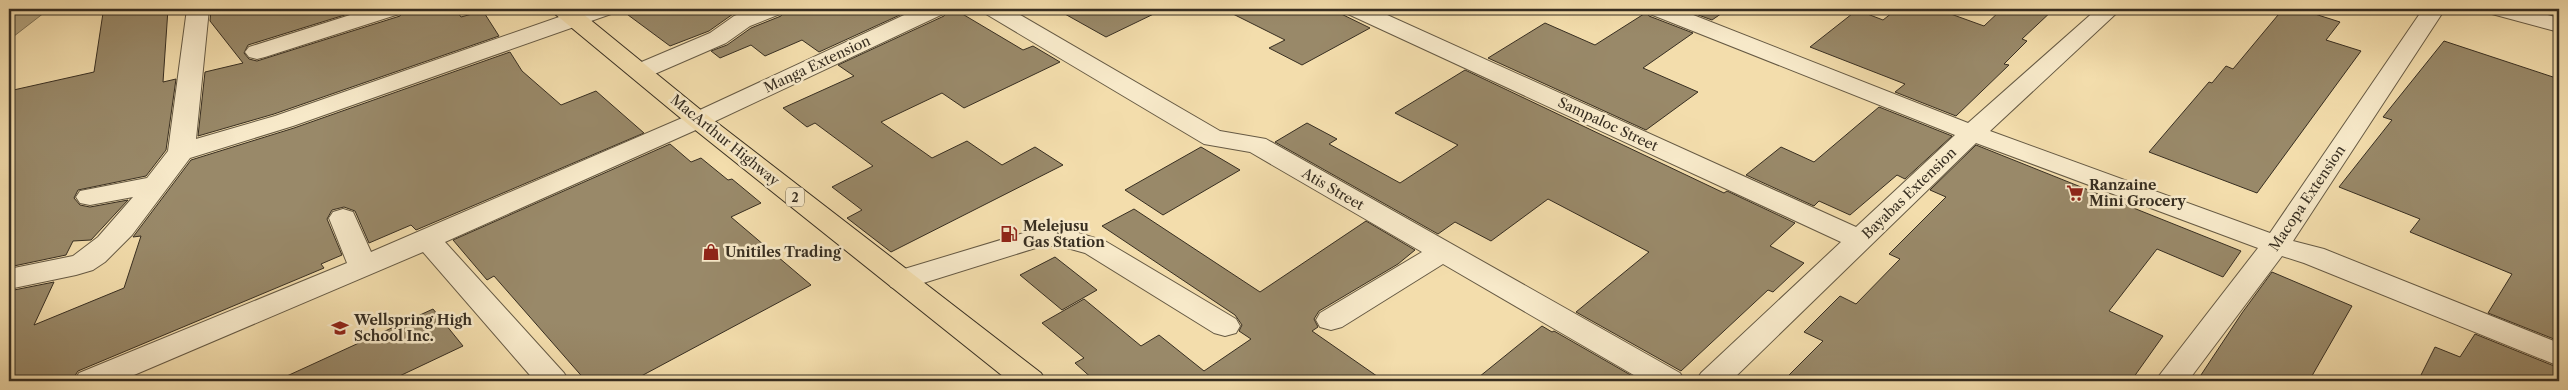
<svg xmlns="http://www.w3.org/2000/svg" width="2568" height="390" font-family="'Libre Caslon Text',serif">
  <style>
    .water { fill: #b3a27d; stroke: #817458 }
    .building { fill: #998969; stroke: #372e21 }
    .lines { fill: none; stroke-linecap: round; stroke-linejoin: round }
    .minor-casing { stroke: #665a44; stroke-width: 2 }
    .highway-casing { stroke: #372e21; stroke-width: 2 }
    .minor { fill: #f7e9c9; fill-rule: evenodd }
    .highway { fill: #f3ddac; fill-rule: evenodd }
    .labels { text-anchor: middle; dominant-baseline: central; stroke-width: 5; stroke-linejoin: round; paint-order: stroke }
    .shield { fill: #f7e9c9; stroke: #716653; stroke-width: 1 }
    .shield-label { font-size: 12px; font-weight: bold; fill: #372e21 }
    .street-label { font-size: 14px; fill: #372e21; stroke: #f7e9c9 }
    .poi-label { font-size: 14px; font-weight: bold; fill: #372e21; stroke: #f7e9c9; text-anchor: start }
  </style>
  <rect width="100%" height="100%" fill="#f3ddac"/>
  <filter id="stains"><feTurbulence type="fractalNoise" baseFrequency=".004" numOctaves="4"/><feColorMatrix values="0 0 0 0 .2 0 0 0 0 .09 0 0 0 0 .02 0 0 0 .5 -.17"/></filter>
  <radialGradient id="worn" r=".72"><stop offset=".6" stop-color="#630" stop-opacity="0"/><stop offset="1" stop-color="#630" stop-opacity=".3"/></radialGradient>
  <polygon class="water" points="9,9 49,9 9,40"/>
  <g class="building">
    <polygon points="124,9 168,9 163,82 176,79 166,150 146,176 78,190 74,198 80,205 90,207 128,200 91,240 73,241 66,255 9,267 9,91 94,72 103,13"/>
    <polygon points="211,9 364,9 248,45 244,53 249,59 257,61 400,16 404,9 455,9 461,17 483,11 499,36 274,114 198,136 205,72 243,63 210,21"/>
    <polygon points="620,9 747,9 733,14 709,31 670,46"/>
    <polygon points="785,9 913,9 819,52 802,40 765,56 751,45 720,58 711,51 727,45 751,28 781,16"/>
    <polygon points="948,9 954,9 1023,50 1033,46 1060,62 964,108 942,93 881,122 932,158 967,141 1002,165 1035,147 1063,165 891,252 847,218 862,210 832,187 873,166 815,123 807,127 783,108 854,76 838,65 944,16"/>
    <polygon points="1056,9 1164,9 1106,37"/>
    <polygon points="1223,9 1331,9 1370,28 1302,65 1269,48 1285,40"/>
    <polygon points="1682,9 1728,9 1712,20"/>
    <polygon points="1897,9 1937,9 1984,26 2002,9 2054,9 2022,39 2027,41 2004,64 2009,65 1956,116 1895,92 1905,84 1810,47 1857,10 1883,20"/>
    <polygon points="2283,9 2299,9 2340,22 2326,40 2361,51 2257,193 2149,152 2209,82 2212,83 2226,66 2233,69"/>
    <polygon points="1647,12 1649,16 1693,33 1643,68 1698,92 1646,130 1488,58 1545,23 1595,45"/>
    <polygon points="2444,41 2559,79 2559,341 2488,313 2512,274 2410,232 2420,219 2339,187 2392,120 2383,117"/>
    <polygon points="510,52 522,71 561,105 596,91 644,133 416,230 411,225 369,243 355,211 344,207 332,210 327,219 342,255 321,264 324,268 78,371 74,377 64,381 9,381 9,291 54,282 34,325 124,288 141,236 133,237 191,160 294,128"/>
    <polygon points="1465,70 1724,193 1727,191 1795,223 1770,246 1804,263 1773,292 1768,290 1681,371 1576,312 1649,252 1548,199 1491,241 1455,222 1438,234 1275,142 1307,123 1337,139 1329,144 1400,183 1458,145 1395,113"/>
    <polygon points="1879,107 1952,136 1905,179 1897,175 1850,215 1819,201 1814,206 1746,175 1781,147 1814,162"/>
    <polygon points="670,144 691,162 701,158 728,180 732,179 761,203 731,217 811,285 632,381 586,381 494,276 487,280 453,240"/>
    <polygon points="1976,145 2241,251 2223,277 2157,249 2109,311 2163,336 2131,381 1783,381 1823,341 1804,332 1840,296 1856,304 1900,259 1889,254 1946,197 1930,190"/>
    <polygon points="1201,147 1240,170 1163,215 1125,190"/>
    <polygon points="1134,209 1260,292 1366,221 1415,250 1398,264 1319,311 1314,319 1318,327 1312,331 1384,381 1095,381 1075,363 1084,358 1042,323 1084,299 1141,346 1159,335 1204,371 1251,339 1239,331 1242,325 1235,315 1102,226"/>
    <polygon points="1055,257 1097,290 1062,310 1020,275"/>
    <polygon points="2272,272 2352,306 2309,381 2197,381 2242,313"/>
    <polygon points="433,309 463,346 389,381 276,381"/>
    <polygon points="1542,326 1552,332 1554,331 1641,381 1474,381"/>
    <polygon points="2475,334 2559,368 2559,381 2418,381 2435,347 2460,357"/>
  </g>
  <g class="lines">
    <g class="minor-casing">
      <g id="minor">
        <polygon points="187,9 209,9 196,139 275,116 582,9 614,9 611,14 293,126 190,158 132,235 105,262 93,270 76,275 9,289 9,269 73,256 98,237 133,197 90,205 80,203 76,197 80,191 147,178 168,151"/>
        <polygon points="369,9 402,9 399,14 265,57 257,59 249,57 245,52 249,47"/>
        <polygon points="752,9 783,9 780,14 750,26 726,43 650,76 641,78 632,76 629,71 632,66 710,33 734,16"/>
        <polygon points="917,9 946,9 943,14 707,125 445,242 564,373 569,381 535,381 423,252 120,381 74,381 79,373 347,263 329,218 333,212 343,209 353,212 371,252 689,115"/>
        <polygon points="983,9 1010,9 1220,131 1266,139 1680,373 1685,381 1644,381 1443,264 1342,327 1331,330 1320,327 1316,320 1320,313 1422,252 1250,152 1204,144 986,14"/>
        <polygon points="1345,9 1374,9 1856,227 1955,135 1650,14 1647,9 1678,9 1968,123 2097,9 2121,9 1990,131 2270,233 2423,9 2445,9 2293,241 2324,249 2559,343 2559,366 2304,263 2282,256 2188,381 2155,381 2258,248 1976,143 1731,381 1696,381 1701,373 1841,242 1348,14"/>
        <polygon points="2489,9 2525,9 2559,18 2559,32 2492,14"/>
        <polygon points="1040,228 1062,228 1105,241 1236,319 1240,326 1236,333 1225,336 1214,333 1085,253 1060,246 1042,246 901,290 891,287 886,280 891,273"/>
      </g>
    </g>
    <g class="highway-casing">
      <polygon id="highway" points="552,9 577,9 707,115 1041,373 1046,381 1009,381 689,125 555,14"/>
    </g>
    <use href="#minor" class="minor"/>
    <use href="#highway" class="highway"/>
  </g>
  <defs>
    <g id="supermarket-bare" transform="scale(1.35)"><path d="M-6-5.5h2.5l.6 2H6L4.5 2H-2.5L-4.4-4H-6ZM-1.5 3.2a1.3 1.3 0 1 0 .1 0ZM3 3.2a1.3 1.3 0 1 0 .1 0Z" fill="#8f2418" stroke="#f7e9c9" stroke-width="2.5" paint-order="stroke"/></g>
    <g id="fuel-bare" transform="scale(1.35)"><path d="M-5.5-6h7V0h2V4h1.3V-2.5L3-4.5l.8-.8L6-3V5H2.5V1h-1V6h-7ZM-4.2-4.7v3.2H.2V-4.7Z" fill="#8f2418" stroke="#f7e9c9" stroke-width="2.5" paint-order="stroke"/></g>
    <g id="shop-bare" transform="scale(1.35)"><path d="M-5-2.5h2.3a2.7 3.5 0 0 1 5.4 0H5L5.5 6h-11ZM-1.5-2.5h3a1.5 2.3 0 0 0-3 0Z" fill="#8f2418" stroke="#f7e9c9" stroke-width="2.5" paint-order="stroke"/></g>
    <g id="school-bare" transform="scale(1.35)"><path d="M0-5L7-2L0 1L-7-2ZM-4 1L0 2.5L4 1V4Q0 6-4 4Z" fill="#8f2418" stroke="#f7e9c9" stroke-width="2.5" paint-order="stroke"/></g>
  </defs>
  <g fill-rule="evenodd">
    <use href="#supermarket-bare" x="2075" y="193"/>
    <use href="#fuel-bare" x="1009" y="234"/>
    <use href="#shop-bare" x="711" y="252"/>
    <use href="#school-bare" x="340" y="328"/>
  </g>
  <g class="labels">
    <rect class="shield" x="786" y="187.5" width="18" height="19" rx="4"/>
    <g class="shield-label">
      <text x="795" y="197">2</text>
    </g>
    <g class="street-label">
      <text transform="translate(817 64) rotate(-25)">Manga Extension</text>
      <text transform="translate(1608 124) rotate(25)">Sampaloc Street</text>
      <text transform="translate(725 140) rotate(39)">MacArthur Highway</text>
      <text transform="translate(1333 189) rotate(30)">Atis Street</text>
      <text transform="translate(1909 193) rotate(-44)">Bayabas Extension</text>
      <text transform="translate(2307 198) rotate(-56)">Macopa Extension</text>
    </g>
    <g class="poi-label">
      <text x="2089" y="185">Ranzaine<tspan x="2089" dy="16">Mini Grocery</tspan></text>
      <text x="1023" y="226">Melejusu<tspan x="1023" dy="16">Gas Station</tspan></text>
      <text x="725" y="252">Unitiles Trading</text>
      <text x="354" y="320">Wellspring High<tspan x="354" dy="16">School Inc.</tspan></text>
    </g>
  </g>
  <rect width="2568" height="390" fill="none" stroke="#f3ddac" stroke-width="30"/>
  <rect x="10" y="10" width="2548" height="370" fill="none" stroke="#372e21" stroke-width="2.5"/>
  <rect x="15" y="15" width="2538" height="360" fill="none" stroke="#372e21"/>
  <rect width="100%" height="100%" filter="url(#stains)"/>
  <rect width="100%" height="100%" fill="url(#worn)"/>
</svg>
